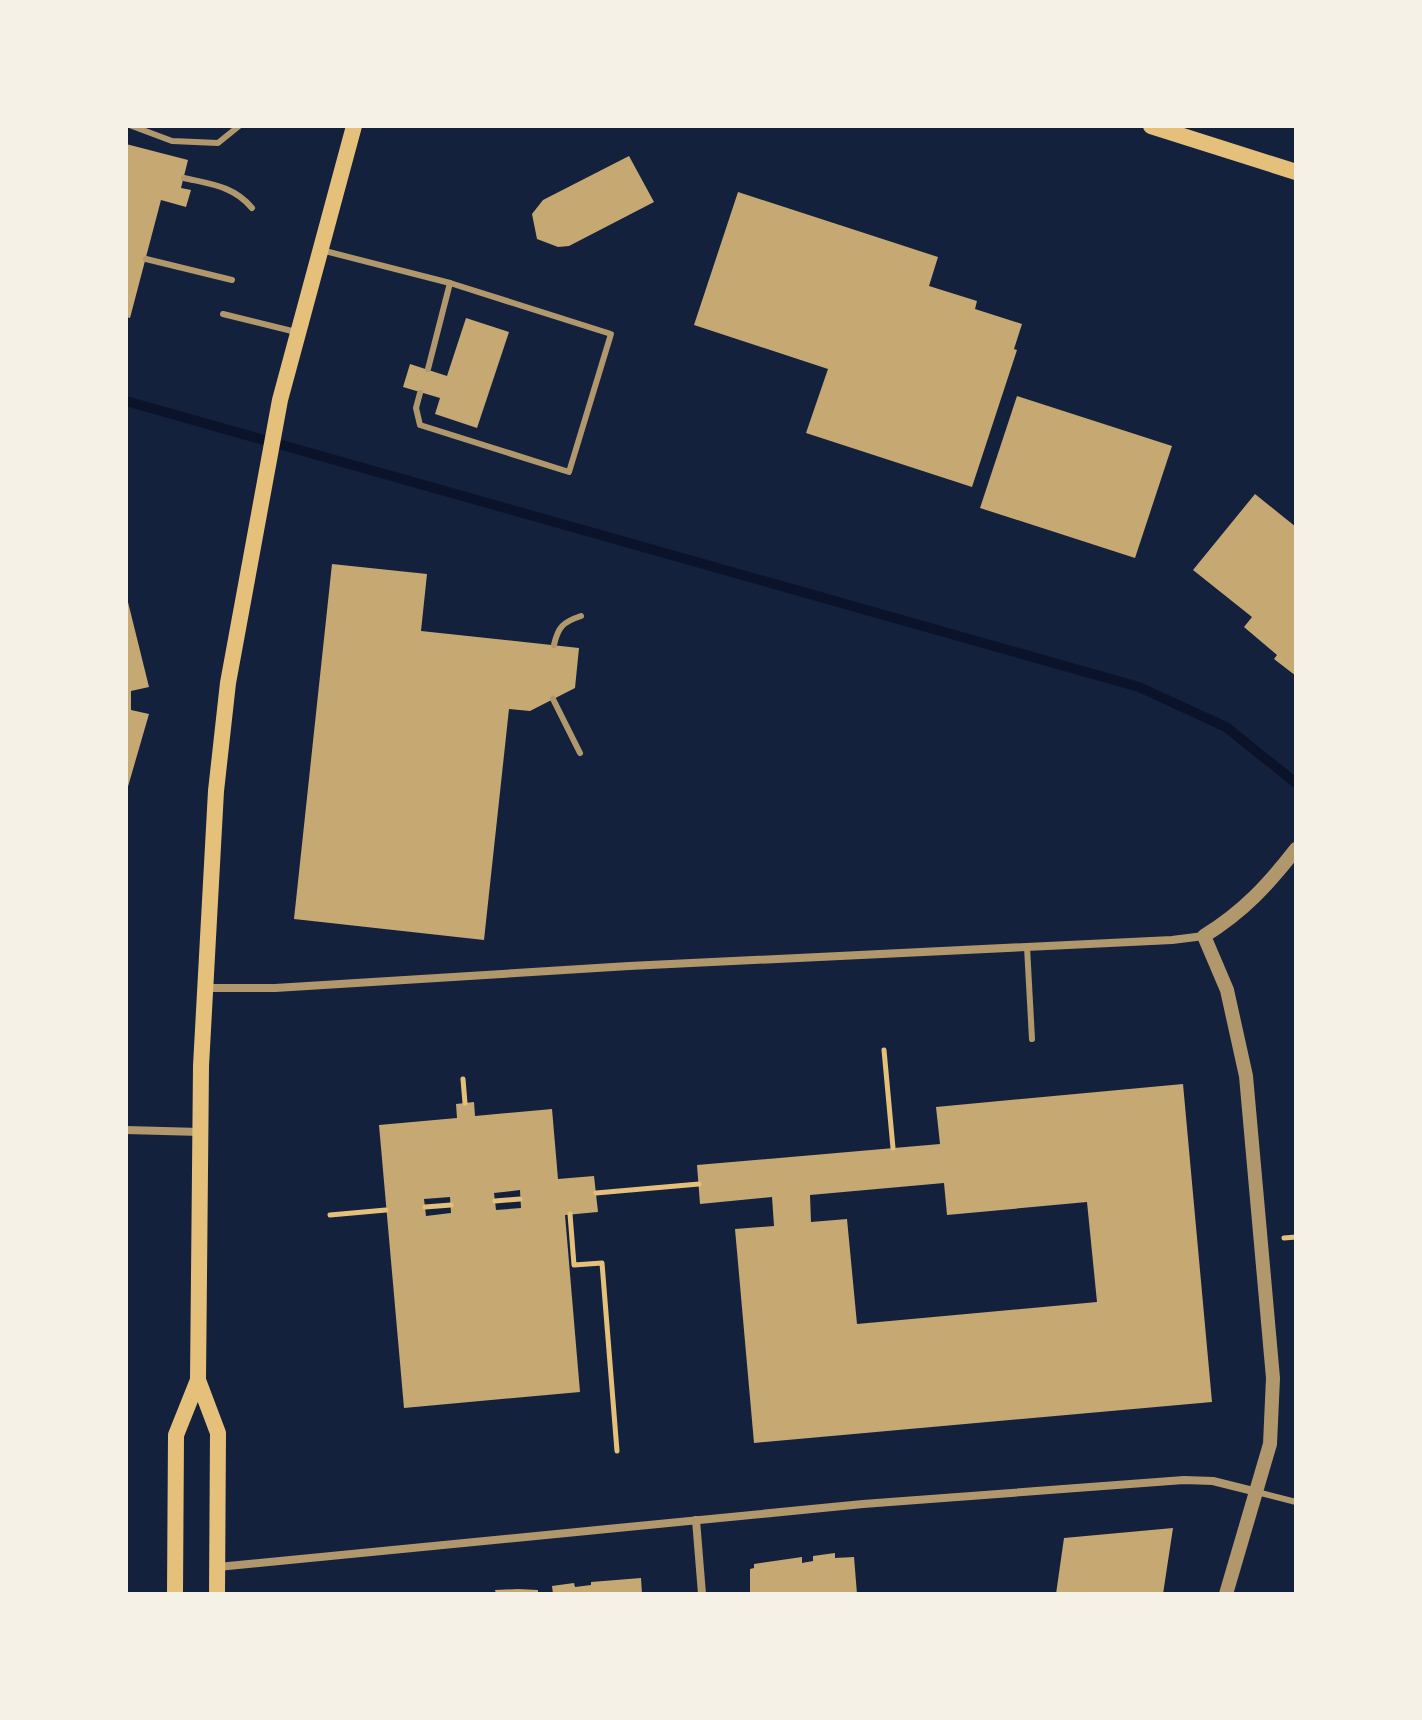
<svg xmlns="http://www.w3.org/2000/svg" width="1422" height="1720" font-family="Roboto,sans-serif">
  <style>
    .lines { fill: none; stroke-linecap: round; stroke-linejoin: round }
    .stream { stroke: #0b132b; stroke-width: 10 }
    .building { fill: #c6a872; fill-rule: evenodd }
    .path { stroke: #e5c07b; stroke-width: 5 }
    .service { stroke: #b1986c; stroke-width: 6 }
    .minor { stroke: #b1986c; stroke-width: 8 }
    .tertiary { stroke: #b1986c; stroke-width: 14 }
    .secondary { stroke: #e5c07b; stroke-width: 16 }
  </style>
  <rect width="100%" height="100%" fill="#14213d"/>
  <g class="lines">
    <polyline class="stream" points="126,401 1139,687 1226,727 1296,783"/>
  </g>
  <g class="building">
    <polygon points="126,144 188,160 181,188 191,190 186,207 161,200 130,318 126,317"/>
    <polygon points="629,156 654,202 569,246 558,247 537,239 532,214 543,200"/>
    <polygon points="738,192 938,257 929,286 977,301 975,309 1022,324 1014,349 1017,350 972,487 806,433 828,369 694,325"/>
    <polygon points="466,318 509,332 477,428 435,414 440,398 403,387 410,364 447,376"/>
    <polygon points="1017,396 1172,446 1135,558 980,508"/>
    <polygon points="1255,494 1296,527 1296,676 1274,659 1277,655 1244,627 1252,617 1193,570"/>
    <polygon points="332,564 427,574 421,631 579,648 575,688 530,711 509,709 484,940 294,919"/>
    <polygon points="126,594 149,687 131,691 131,710 149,714 127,790"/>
    <path d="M1183,1084L1212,1402L754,1443L735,1229L774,1226L772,1197L700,1204L697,1165L940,1144L936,1107ZM944,1183L947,1215L1087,1202L1097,1302L857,1324L847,1219L811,1222L810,1195Z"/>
    <path d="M474,1102L475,1116L552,1109L558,1179L594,1176L598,1212L565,1215L580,1392L404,1408L379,1125L457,1118L456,1104ZM520,1190L521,1208L496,1210L494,1193ZM450,1197L451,1213L426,1216L424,1199Z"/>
    <polygon points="1173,1528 1163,1594 1056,1594 1064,1538"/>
    <polygon points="835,1553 835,1558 854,1557 857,1594 750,1592 750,1569 754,1568 754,1564 802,1557 802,1563 813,1561 813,1556"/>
    <polygon points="641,1578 642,1594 553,1594 552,1586 574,1583 575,1587 591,1585 591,1582"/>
    <polygon points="518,1589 538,1590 538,1594 496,1594 495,1590"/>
  </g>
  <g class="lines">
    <g class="path">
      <polyline points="884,1050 893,1148"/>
      <polyline points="463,1079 465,1103"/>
      <polyline points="596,1193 699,1184"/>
      <polyline points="495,1201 520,1199"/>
      <polyline points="425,1207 451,1205"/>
      <polyline points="570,1214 574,1265 602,1263 617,1451"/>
      <polyline points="330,1215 386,1210"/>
      <polyline points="1284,1238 1296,1237"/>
    </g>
    <g class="service">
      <polyline points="132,126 172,141 218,143 239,126"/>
      <path d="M184,178C210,184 234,186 252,208"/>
      <polyline points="321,250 450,283 611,334 569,472 420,425 416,408 420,393"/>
      <polyline points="146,259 232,280"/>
      <polyline points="223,314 296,332"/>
      <polyline points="428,369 450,283"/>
      <path d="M554,645C558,627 563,622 581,616"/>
      <polyline points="553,699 580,753"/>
      <polyline points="1027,947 1032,1039"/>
      <polyline points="1257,1492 1296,1502"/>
    </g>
    <g class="minor">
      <polyline points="206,988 275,988 629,966 1172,940 1204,936"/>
      <polyline points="126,1130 200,1132"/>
      <polyline points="696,1520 702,1594"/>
      <polyline points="218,1567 863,1504 1184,1480 1213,1481 1257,1492"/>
    </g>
    <path class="tertiary" d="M1226,1594L1270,1444L1273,1378L1246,1076L1227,990L1204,936C1243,912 1268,885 1296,849"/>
    <g class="secondary">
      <polyline points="1151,126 1296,172"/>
      <polyline points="198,1380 218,1433 217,1594"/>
      <polyline points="175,1594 176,1435 198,1380 201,1066 216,791 228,683 280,400 354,126"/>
    </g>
  </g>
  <rect width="1422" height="1720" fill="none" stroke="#f6f1e7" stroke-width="256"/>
</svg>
